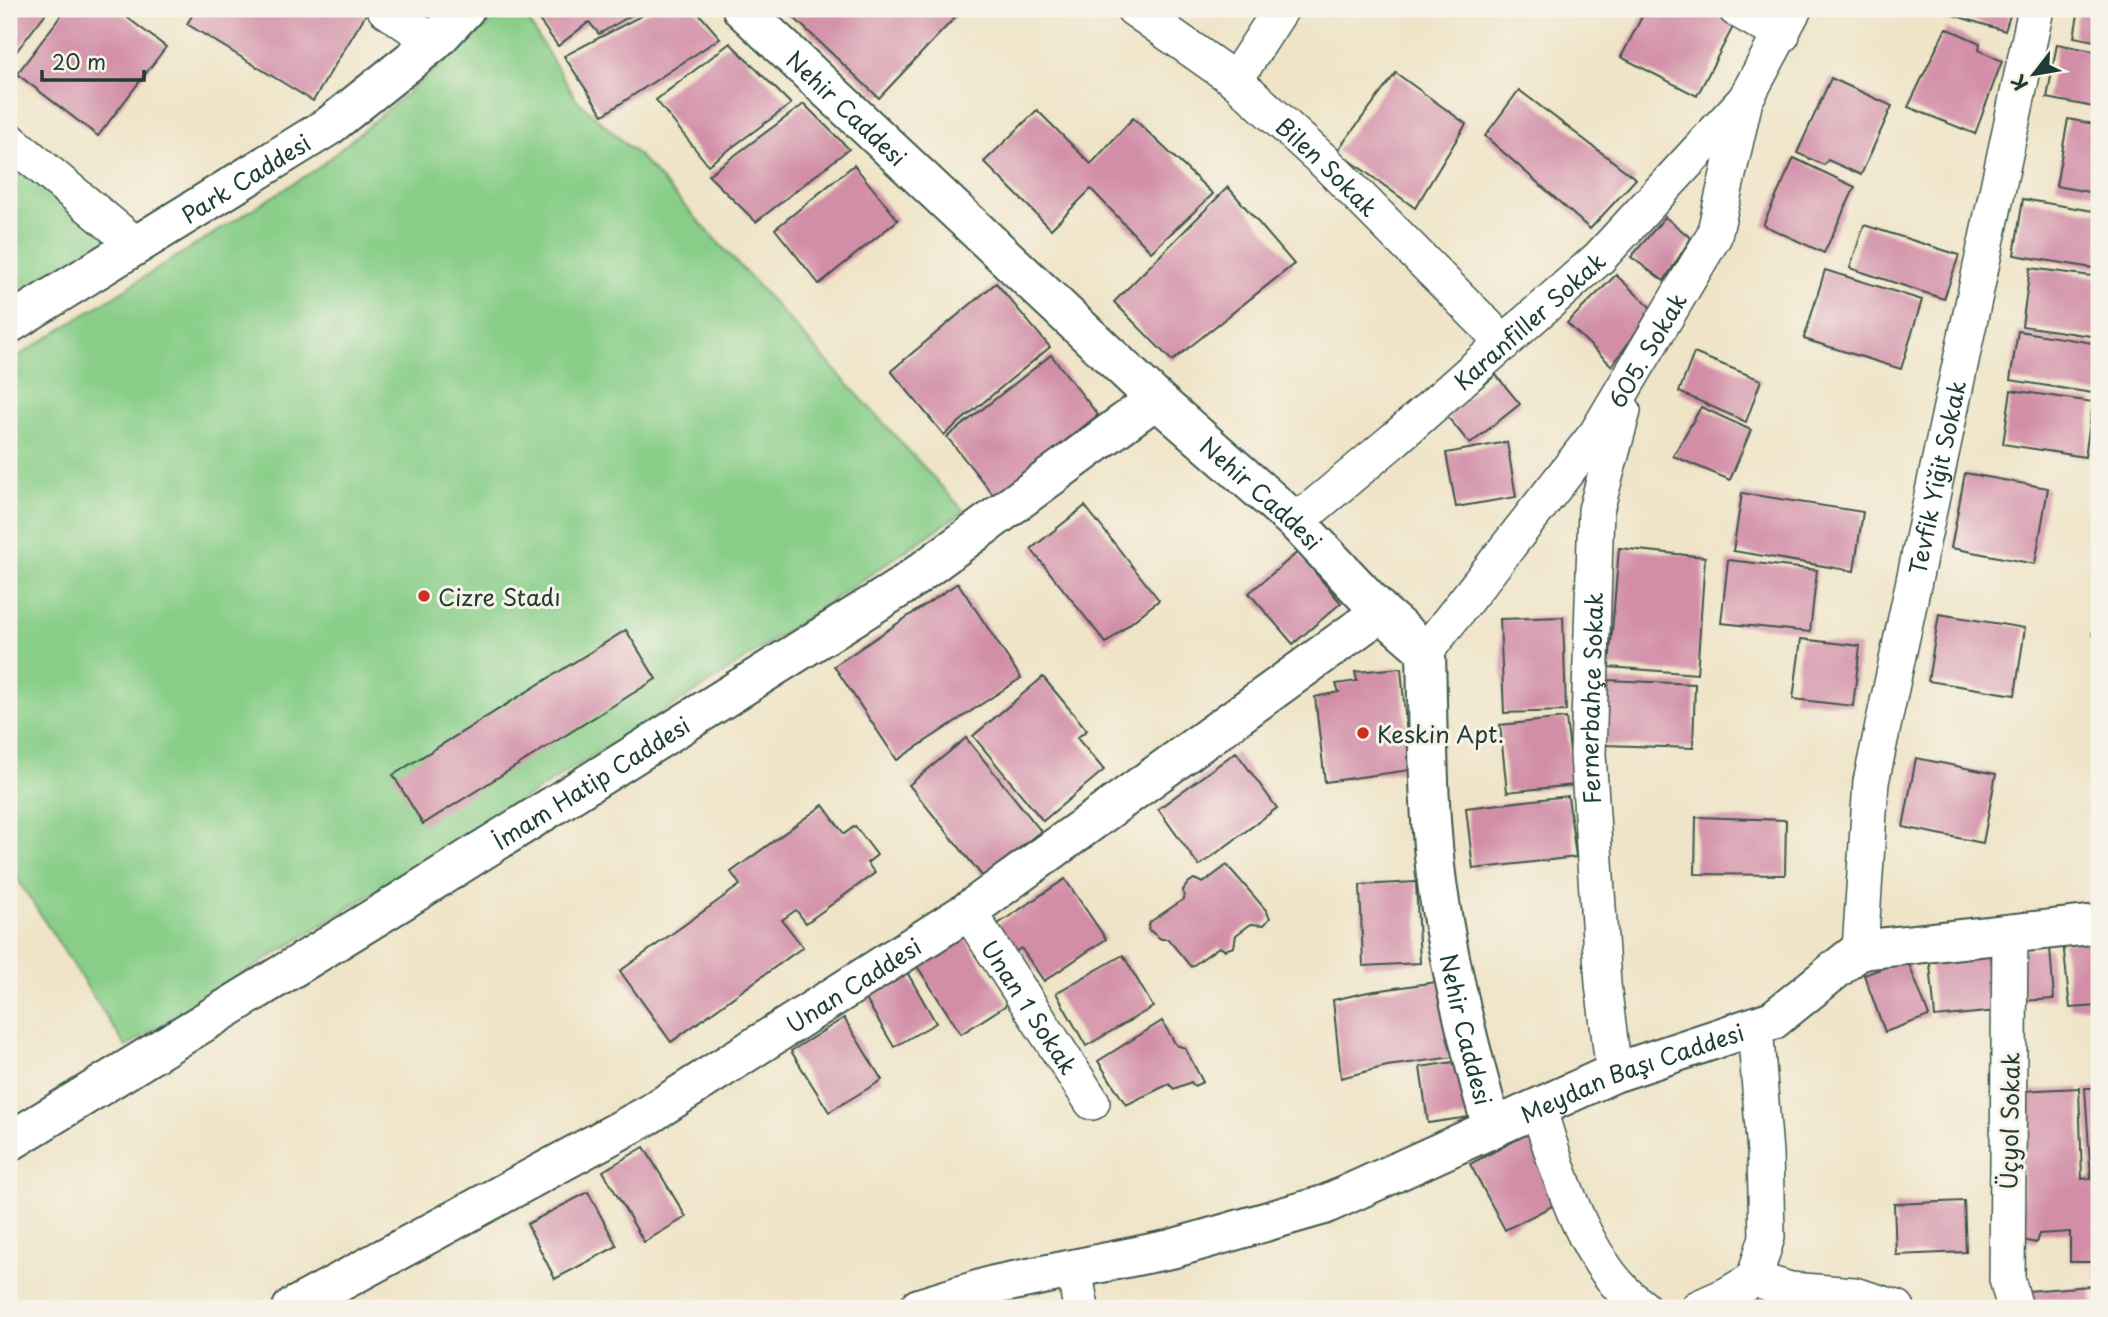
<svg xmlns="http://www.w3.org/2000/svg" width="2108" height="1317" font-family="'Playpen Sans',sans-serif">
  <style>
    .green { fill: #88ce88; stroke: #54865e; stroke-width: 2 }
    .building { fill: #d28ea7 }
    .lines { fill: none; stroke-linecap: round; stroke-linejoin: round }
    .minor-casing { stroke: #3e564a; stroke-width: 38 }
    .tertiary-casing { stroke: #3e564a; stroke-width: 42 }
    .minor { stroke: #fff; stroke-width: 35 }
    .tertiary { stroke: #fff; stroke-width: 38 }
    .poi-dot { fill: #c8321e; stroke: #f7f3e8; stroke-width: 2.5 }
    .labels { text-anchor: middle; dominant-baseline: central; stroke-width: 6; stroke-linejoin: round; paint-order: stroke }
    .street-label { font-size: 23px; fill: #1f3d34; stroke: #f7f3e8 }
    .poi-label { font-size: 23px; fill: #1f3d34; stroke: #f7f3e8; text-anchor: start }
  </style>
  <rect width="100%" height="100%" fill="#f7f3e8"/>
  <filter id="ink" filterUnits="userSpaceOnUse"><feTurbulence type="fractalNoise" baseFrequency=".0143" numOctaves="2"/><feDisplacementMap in="SourceGraphic" scale="14" xChannelSelector="R" yChannelSelector="G"/><feConvolveMatrix kernelMatrix="1 2 1 2 8 2 1 2 1" color-interpolation-filters="sRGB"/></filter>
  <filter id="wash" filterUnits="userSpaceOnUse"><feTurbulence type="fractalNoise" baseFrequency=".00686" numOctaves="4" result="noise"/><feDisplacementMap in="SourceGraphic" scale="28" xChannelSelector="R" yChannelSelector="G"/><feGaussianBlur stdDeviation="1.57" result="paint"/><feColorMatrix in="noise" values="0 0 0 0 0 0 0 0 0 0 0 0 0 0 0 0 0 1.4 0 .05"/><feComposite in="paint" operator="in"/></filter>
  <g filter="url(#wash)">
    <rect width="100%" height="100%" fill="#efe4c7"/>
    <g class="green">
      <polygon points="507,9 521,9 576,99 640,157 964,511 713,681 126,1047 9,866 9,362 318,168"/>
      <polygon points="9,140 135,244 9,324"/>
    </g>
    <g id="blocks">
      <g class="building">
        <polygon points="9,9 49,9 12,57 9,54"/>
        <polygon points="66,9 116,9 166,47 98,136 17,74"/>
        <polygon points="196,9 364,9 368,11 313,101 187,24"/>
        <polygon points="531,9 642,9 599,34 589,22 558,46"/>
        <polygon points="654,9 695,9 720,38 603,115 564,56"/>
        <polygon points="798,9 963,9 879,98 791,15"/>
        <polygon points="1646,9 1708,9 1735,23 1697,96 1621,57"/>
        <polygon points="1955,9 2012,9 2005,31 1953,15"/>
        <polygon points="2079,9 2099,9 2099,42 2074,37"/>
        <polygon points="1946,28 1980,43 1979,50 2002,61 1975,134 1908,107"/>
        <polygon points="730,43 791,104 708,165 656,100"/>
        <polygon points="2057,44 2099,52 2099,108 2047,98"/>
        <polygon points="1396,73 1466,124 1415,208 1337,151"/>
        <polygon points="1831,78 1892,106 1861,175 1828,160 1824,165 1797,153"/>
        <polygon points="1519,90 1636,179 1590,229 1485,136"/>
        <polygon points="804,104 849,149 756,222 708,175"/>
        <polygon points="1037,110 1091,164 1133,118 1213,194 1151,252 1091,189 1051,229 984,162"/>
        <polygon points="2068,119 2099,125 2099,194 2056,186"/>
        <polygon points="1794,158 1855,187 1824,253 1763,225"/>
        <polygon points="854,165 898,220 819,284 775,229"/>
        <polygon points="1228,187 1294,264 1172,361 1114,302"/>
        <polygon points="2023,199 2099,212 2099,269 2014,255"/>
        <polygon points="1665,217 1691,238 1664,281 1631,257"/>
        <polygon points="1864,225 1959,255 1944,299 1850,268"/>
        <polygon points="2030,268 2099,277 2098,337 2022,326"/>
        <polygon points="1825,270 1922,300 1901,369 1804,339"/>
        <polygon points="1616,275 1652,309 1612,366 1567,323"/>
        <polygon points="996,283 1050,347 944,435 891,371"/>
        <polygon points="2018,331 2099,344 2099,394 2010,380"/>
        <polygon points="1694,353 1761,380 1746,422 1679,392"/>
        <polygon points="1051,355 1098,415 995,497 947,437"/>
        <polygon points="1496,375 1520,404 1470,444 1446,415"/>
        <polygon points="2011,390 2093,402 2085,457 2003,444"/>
        <polygon points="1701,407 1751,430 1730,480 1673,456"/>
        <polygon points="1507,442 1516,497 1456,507 1446,453"/>
        <polygon points="1965,473 2048,488 2035,564 1951,548"/>
        <polygon points="1742,493 1863,512 1854,571 1733,551"/>
        <polygon points="1085,506 1159,600 1106,643 1031,549"/>
        <polygon points="1619,548 1705,557 1697,674 1609,667"/>
        <polygon points="1298,552 1341,603 1293,644 1249,593"/>
        <polygon points="1728,560 1817,570 1810,632 1721,623"/>
        <polygon points="958,583 1021,678 897,760 834,666"/>
        <polygon points="2098,605 2099,605 2099,636 2092,635"/>
        <polygon points="1939,614 2025,628 2015,695 1928,681"/>
        <polygon points="1563,617 1566,711 1504,713 1500,619"/>
        <polygon points="626,630 656,679 423,824 393,775"/>
        <polygon points="1801,639 1860,646 1853,706 1793,699"/>
        <polygon points="1401,668 1410,770 1325,782 1315,697 1339,692 1336,684 1357,681 1355,672"/>
        <polygon points="1043,677 1087,730 1077,738 1104,770 1043,821 973,736"/>
        <polygon points="1607,680 1695,684 1693,748 1605,745"/>
        <polygon points="1566,718 1574,785 1507,792 1500,725"/>
        <polygon points="966,738 1041,831 983,877 909,785"/>
        <polygon points="1236,752 1277,808 1199,866 1158,809"/>
        <polygon points="1916,758 1996,774 1983,843 1903,827"/>
        <polygon points="1568,796 1576,857 1473,869 1466,808"/>
        <polygon points="823,805 844,834 855,826 877,855 867,863 875,873 806,923 796,910 782,920 803,947 671,1042 620,971 740,885 731,872"/>
        <polygon points="1696,817 1786,820 1785,875 1695,874"/>
        <polygon points="1227,865 1266,910 1270,918 1264,925 1251,924 1236,935 1234,947 1225,950 1219,947 1191,967 1168,939 1161,939 1148,929 1150,922 1184,899 1183,890 1188,883 1194,879 1203,883"/>
        <polygon points="1065,879 1106,939 1044,981 1021,948 1014,953 995,926"/>
        <polygon points="1416,882 1420,963 1363,966 1360,885"/>
        <polygon points="962,933 1008,1004 961,1034 915,963"/>
        <polygon points="2099,939 2099,1006 2070,1008 2063,942"/>
        <polygon points="1990,947 1997,1011 1935,1017 1929,953"/>
        <polygon points="2050,948 2054,999 2021,1001 2017,950"/>
        <polygon points="1123,955 1153,1007 1086,1046 1056,993"/>
        <polygon points="1907,959 1929,1016 1885,1032 1864,975"/>
        <polygon points="904,967 936,1023 894,1047 861,991"/>
        <polygon points="1443,981 1454,1057 1387,1066 1341,1078 1333,1000 1368,992"/>
        <polygon points="844,1018 882,1080 829,1112 791,1051"/>
        <polygon points="1162,1021 1176,1045 1185,1048 1203,1082 1194,1086 1191,1082 1174,1089 1169,1084 1126,1105 1098,1061"/>
        <polygon points="1461,1061 1469,1117 1428,1123 1420,1067"/>
        <polygon points="2079,1088 2082,1179 2091,1178 2085,1088 2099,1088 2099,1280 2096,1280 2095,1262 2070,1262 2070,1232 2039,1234 2036,1243 2023,1240 2021,1091"/>
        <polygon points="1529,1133 1564,1200 1505,1230 1470,1164"/>
        <polygon points="644,1147 686,1217 644,1242 603,1171"/>
        <polygon points="588,1192 617,1246 555,1279 527,1224"/>
        <polygon points="1964,1201 1966,1252 1896,1255 1894,1204"/>
        <polygon points="2090,1286 2094,1308 2031,1308 2028,1291"/>
      </g>
    </g>
  </g>
  <g filter="url(#ink)">
    <use href="#blocks" fill-opacity="0" stroke="#3e564a" stroke-width="2"/>
    <g class="lines">
      <g class="minor-casing">
        <g id="minor">
          <polyline points="385,9 434,42"/>
          <path id="s1" d="M1134,9L1235,80L1326,163L1504,343"/>
          <polyline points="1736,9 1782,35"/>
          <polyline points="1235,80 1281,9"/>
          <polyline points="9,140 135,244"/>
          <path id="s2" d="M1296,522L1395,439L1599,258L1743,102"/>
          <path id="s3" d="M1426,651L1597,433L1714,236L1745,100L1794,9"/>
          <path id="s4" d="M968,911L1092,1102"/>
          <polyline points="2010,932 2007,1279 2015,1308"/>
          <path id="s5" d="M1860,950L1871,782L2036,9"/>
          <path id="s6" d="M1614,1073L1603,984L1588,754L1596,510L1623,411"/>
          <path d="M1538,1107C1559,1174 1585,1266 1643,1308"/>
          <polyline points="1074,1269 1081,1308"/>
          <polyline points="1754,1279 1790,1290 1854,1295 1897,1308"/>
          <polyline points="1698,1308 1727,1295 1754,1279 1767,1237 1765,1153 1755,1026"/>
        </g>
      </g>
      <g class="tertiary-casing">
        <g id="tertiary">
          <path id="s7" d="M742,9L1156,399L1296,522L1381,612L1426,651C1428,730 1427,812 1438,890C1450,971 1470,1050 1492,1128"/>
          <path id="s8" d="M9,324L329,126L434,42L465,9"/>
          <path id="s9" d="M9,1142L400,902L901,587L1156,399"/>
          <path id="s10" d="M292,1308L650,1114L968,911L1381,612"/>
          <path id="s11" d="M919,1308L994,1285L1171,1249L1324,1205L1614,1073L1773,1020L1860,950L2099,924"/>
        </g>
      </g>
      <use href="#minor" class="minor"/>
      <use href="#tertiary" class="tertiary"/>
    </g>
  </g>
  <g class="poi-dot">
    <circle cx="424" cy="596" r="7"/>
    <circle cx="1363" cy="733" r="7"/>
  </g>
  <g class="labels">
    <g class="street-label">
      <text stroke="none"><textPath href="#s7" startOffset="144">Nehir Caddesi</textPath></text>
      <text stroke="none"><textPath href="#s1" startOffset="250">Bilen Sokak</textPath></text>
      <text stroke="none"><textPath href="#s8" startOffset="278">Park Caddesi</textPath></text>
      <text stroke="none"><textPath href="#s2" startOffset="308">Karanfiller Sokak</textPath></text>
      <text stroke="none"><textPath href="#s3" startOffset="374">605. Sokak</textPath></text>
      <text stroke="none"><textPath href="#s5" startOffset="480">Tevfik Yiğit Sokak</textPath></text>
      <text stroke="none"><textPath href="#s7" startOffset="710">Nehir Caddesi</textPath></text>
      <text stroke="none"><textPath href="#s6" startOffset="376">Fernerbahçe Sokak</textPath></text>
      <text stroke="none"><textPath href="#s9" startOffset="684">İmam Hatip Caddesi</textPath></text>
      <text stroke="none"><textPath href="#s10" startOffset="648">Unan Caddesi</textPath></text>
      <text stroke="none"><textPath href="#s4" startOffset="114">Unan 1 Sokak</textPath></text>
      <text stroke="none"><textPath href="#s7" startOffset="1320">Nehir Caddesi</textPath></text>
      <text stroke="none"><textPath href="#s11" startOffset="754">Meydan Başı Caddesi</textPath></text>
      <text transform="translate(2009 1121) rotate(-89)">Üçyol Sokak</text>
    </g>
    <g class="poi-label">
      <text x="438" y="596">Cizre Stadı</text>
      <text x="1377" y="733">Keskin Apt.</text>
    </g>
  </g>
  <rect width="2108" height="1317" fill="none" stroke="#f7f3e8" stroke-width="35"/>
  <g transform="translate(2034 74) rotate(239)" stroke="#f7f3e8" stroke-width="5" paint-order="stroke">
  <path d="M0-5L12 26L0 18L-12 26Z" fill="#1f3d34"/>
  <text y="-10" font-size="19" font-weight="bold" text-anchor="middle" fill="#1f3d34">K</text>
  </g>
  <path d="M42 70v10h102v-10" fill="none" stroke="#1f3d34" stroke-width="3.5"/>
  <text x="52" y="70" font-size="21" fill="#1f3d34" stroke="#f7f3e8" stroke-width="5" paint-order="stroke">20 m</text>
</svg>
